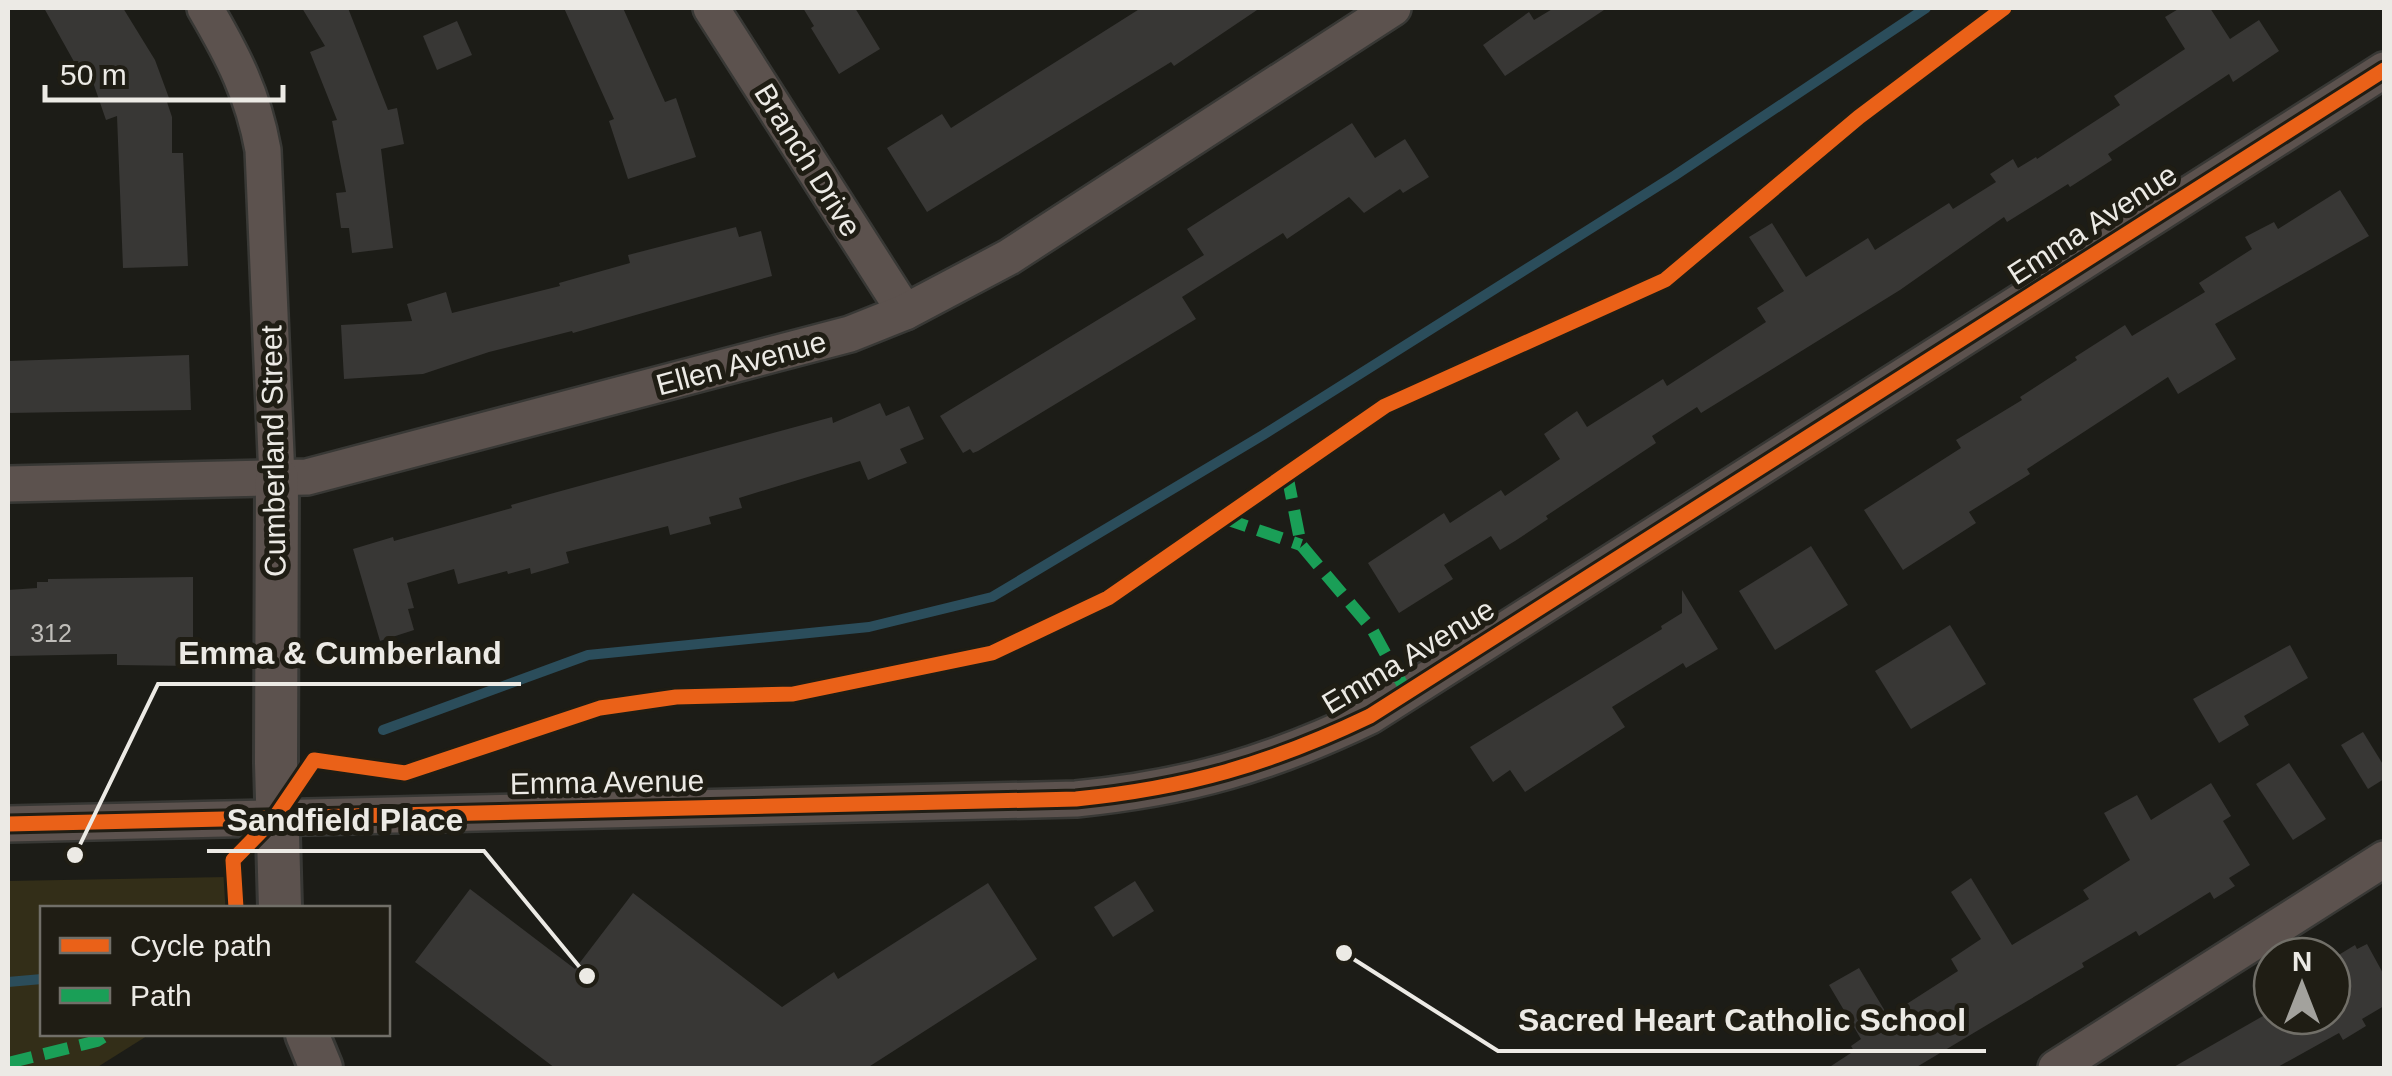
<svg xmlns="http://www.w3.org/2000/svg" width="2392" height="1076" font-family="Arial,sans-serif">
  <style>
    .green { fill: #332e18 }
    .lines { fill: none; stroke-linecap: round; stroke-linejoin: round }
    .stream { stroke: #2b4d5b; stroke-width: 10 }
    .building { fill: #383735 }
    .minor-casing { stroke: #383835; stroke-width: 40 }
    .tertiary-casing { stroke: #383835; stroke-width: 48 }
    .minor { stroke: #5c524e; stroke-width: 35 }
    .tertiary { stroke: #5c524e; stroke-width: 42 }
    .quiet { stroke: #1a9f57; stroke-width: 12; stroke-dasharray: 25 12; stroke-linecap: butt }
    .cycleway-casing { stroke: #1f1d14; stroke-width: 21 }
    .cycleway { stroke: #ea6118; stroke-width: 15 }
    .labels { text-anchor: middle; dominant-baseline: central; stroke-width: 10; stroke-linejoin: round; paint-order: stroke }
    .number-label { font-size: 25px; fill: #bfbdb9 }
    .street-label { font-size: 30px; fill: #eceae5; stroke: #1f1d14 }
    .leader { fill: none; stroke: #eceae5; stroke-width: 4 }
    .callout-dot { fill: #eceae5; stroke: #1f1d14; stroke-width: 4 }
    .callout-label { font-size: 32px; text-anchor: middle; font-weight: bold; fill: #eceae5; stroke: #1f1d14; stroke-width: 10; stroke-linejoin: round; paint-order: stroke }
  </style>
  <rect width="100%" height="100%" fill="#1c1c17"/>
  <polygon class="green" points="227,877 229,908 42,908 42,1034 150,1034 96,1068 8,1068 8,881"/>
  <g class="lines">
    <g class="stream">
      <polyline points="383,730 588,655 869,627 992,597 1263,435 1674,176 1926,8"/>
      <polyline points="8,982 42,979"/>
    </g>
  </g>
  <g class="building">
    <polygon points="44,8 123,8 155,60 169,98 166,99 172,117 172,153 183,153 188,266 123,268 117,116 106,120 86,62 77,67"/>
    <polygon points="302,8 348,8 388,110 397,108 404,144 381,149 393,248 352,253 349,228 341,228 336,193 346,192 332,121 337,120 310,52 325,46"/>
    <polygon points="564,8 623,8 665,102 676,98 696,157 628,179 609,121 614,119"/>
    <polygon points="803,8 855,8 880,49 839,74 811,28 814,26"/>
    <polygon points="1141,8 1260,8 1174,66 1171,62 927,212 887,148 942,114 951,128"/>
    <polygon points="1554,8 1607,8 1505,76 1483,45 1529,12 1534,20"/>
    <polygon points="2180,8 2210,8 2230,39 2259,20 2279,51 2233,82 2229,74 2108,154 2112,160 2070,187 2068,184 2007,222 2004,217 1900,290 1774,368 1701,413 1697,407 1652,436 1656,443 1546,516 1548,519 1515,541 1500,550 1491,536 1444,565 1453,579 1399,613 1368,563 1444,513 1450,523 1501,490 1505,496 1560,459 1544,434 1577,411 1587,427 1663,379 1667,386 1766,322 1757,308 1784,291 1749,237 1772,223 1806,277 1868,238 1875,250 1949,203 1953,209 1996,182 1990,174 2013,159 2018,168 2036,157 2037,159 2120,105 2114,96 2185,49 2165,17"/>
    <polygon points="457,21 472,55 437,70 423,36"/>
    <polygon points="1352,123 1375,158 1405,139 1429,177 1403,193 1400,189 1364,213 1349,197 1287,239 1283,233 1182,297 1196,319 978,451 973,453 970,449 963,453 940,416 1204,255 1187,229"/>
    <polygon points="2340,190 2369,236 2215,324 2236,359 2178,394 2168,377 2027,469 2030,474 1969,512 1976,523 1903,570 1864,510 1961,448 1956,440 2022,400 2020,397 2077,360 2075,357 2125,325 2132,336 2205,292 2199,283 2252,249 2245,237 2274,222 2278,229"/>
    <polygon points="736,227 739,237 761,231 772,276 573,333 572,331 489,352 423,374 344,379 341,325 412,321 407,304 446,292 452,313 560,286 559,283 630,263 628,255"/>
    <polygon points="189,355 191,410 8,413 8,361"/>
    <polygon points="880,403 886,416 909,406 924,439 900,449 907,463 868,480 860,461 739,498 742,508 709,517 711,524 670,535 668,526 566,552 569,563 531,574 530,568 508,574 507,571 458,584 454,569 407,583 414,608 408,609 414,630 380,641 353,549 393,537 394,541 512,508 511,505 550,494 832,417 833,423"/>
    <polygon points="1811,546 1848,605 1775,650 1739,591"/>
    <polygon points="193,577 193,666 117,665 117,654 8,656 8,590 37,588 37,582 48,582 48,579"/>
    <polygon points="1682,590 1718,649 1686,668 1683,663 1612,707 1625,727 1525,792 1510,770 1493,782 1470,747 1662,629 1661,626 1682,613"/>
    <polygon points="1950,625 1986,684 1911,729 1875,671"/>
    <polygon points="2290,645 2308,678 2244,716 2249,725 2219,743 2193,699"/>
    <polygon points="2363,732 2384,766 2384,779 2368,789 2341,745"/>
    <polygon points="2289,763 2326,819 2293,840 2256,784"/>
    <polygon points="2211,783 2231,816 2223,821 2250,865 2229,878 2235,886 2214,899 2210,892 2139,936 2136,931 2082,963 2084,967 1915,1068 1828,1068 1854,1051 1851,1046 1861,1039 1829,985 1859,968 1888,1016 1958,971 1951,959 1981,939 1951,892 1971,878 2012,945 2089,899 2083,890 2130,860 2104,813 2137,795 2151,820"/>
    <polygon points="1135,881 1154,911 1113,937 1094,907"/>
    <polygon points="988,883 1037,959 867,1068 555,1068 415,962 470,889 575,969 633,893 782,1007 834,972 838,979"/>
    <polygon points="2367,944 2384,975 2384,1006 2362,1019 2366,1026 2343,1040 2339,1033 2276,1068 2172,1068 2263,1016 2332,1016 2332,959 2355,945 2357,949"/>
  </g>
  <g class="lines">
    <g class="minor-casing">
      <g id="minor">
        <path d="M205,8C233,56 253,94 263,150L277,478"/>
        <polyline points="711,8 905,312"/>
        <polyline points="8,484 307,477 850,334 905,312 1009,257 1393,8"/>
        <path d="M8,824L1076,799C1187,788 1270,764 1370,716L2384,70"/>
        <polyline points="2056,1068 2384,859"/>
      </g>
    </g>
    <g class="tertiary-casing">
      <g id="tertiary">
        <polyline points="277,478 276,763 280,908"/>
        <polyline points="307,1034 321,1068"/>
      </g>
    </g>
    <use href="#minor" class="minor"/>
    <use href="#tertiary" class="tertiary"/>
    <g class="quiet">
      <polyline points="1287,474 1301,545 1372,629 1407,693"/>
      <polyline points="1223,518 1301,545"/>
      <polyline points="8,1063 97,1041 108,1034"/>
    </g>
    <g class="cycleway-casing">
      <g id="cycleway">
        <path d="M8,824L1076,799C1187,788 1270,764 1370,716L2384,70"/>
        <polyline points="236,908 233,860 276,816 314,760 405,773 600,708 676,697 793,694 992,653 1108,598 1385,406 1665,280 1859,117 2004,8"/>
      </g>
    </g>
    <use href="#cycleway" class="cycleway"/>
  </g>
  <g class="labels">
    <g class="number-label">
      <text x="51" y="633">312</text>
    </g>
    <g class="street-label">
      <text transform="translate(808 160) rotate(58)">Branch Drive</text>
      <text transform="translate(2092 224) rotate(-33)">Emma Avenue</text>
      <text transform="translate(741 363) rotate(-15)">Ellen Avenue</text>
      <text transform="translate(273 451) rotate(-91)">Cumberland Street</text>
      <text transform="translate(1408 656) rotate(-31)">Emma Avenue</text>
      <text transform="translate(607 782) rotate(-1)">Emma Avenue</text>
    </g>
  </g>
  <path class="leader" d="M75 855L158 684H521M587 976L484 851H207M1344 953L1498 1051H1986"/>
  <g class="callout-dot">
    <circle cx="75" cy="855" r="10"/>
    <circle cx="587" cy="976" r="10"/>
    <circle cx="1344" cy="953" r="10"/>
  </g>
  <g class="callout-label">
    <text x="340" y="664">Emma &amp; Cumberland</text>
    <text x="345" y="831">Sandfield Place</text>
    <text x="1742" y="1031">Sacred Heart Catholic School</text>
  </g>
  <rect width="2392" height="1076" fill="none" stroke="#eceae5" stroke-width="20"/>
  <rect x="40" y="906" width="350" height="130" fill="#1f1d14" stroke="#716f68" stroke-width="2.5"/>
  <rect x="60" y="938" width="50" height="15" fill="#ea6118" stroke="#716f68" stroke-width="2.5"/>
  <text x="130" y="956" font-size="30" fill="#eceae5">Cycle path</text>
  <rect x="60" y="988" width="50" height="15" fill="#1a9f57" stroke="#716f68" stroke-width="2.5"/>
  <text x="130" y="1006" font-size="30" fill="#eceae5">Path</text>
  <g transform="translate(2302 986)"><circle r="48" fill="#1f1d14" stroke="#716f68" stroke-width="2.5"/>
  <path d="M0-8L18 38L0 25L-18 38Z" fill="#a3a29d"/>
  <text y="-15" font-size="28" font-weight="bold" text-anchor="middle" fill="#eceae5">N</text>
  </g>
  <path d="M45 85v15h238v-15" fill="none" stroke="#eceae5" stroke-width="5"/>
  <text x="60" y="85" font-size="30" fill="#eceae5" stroke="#1f1d14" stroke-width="8" paint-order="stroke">50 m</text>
</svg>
